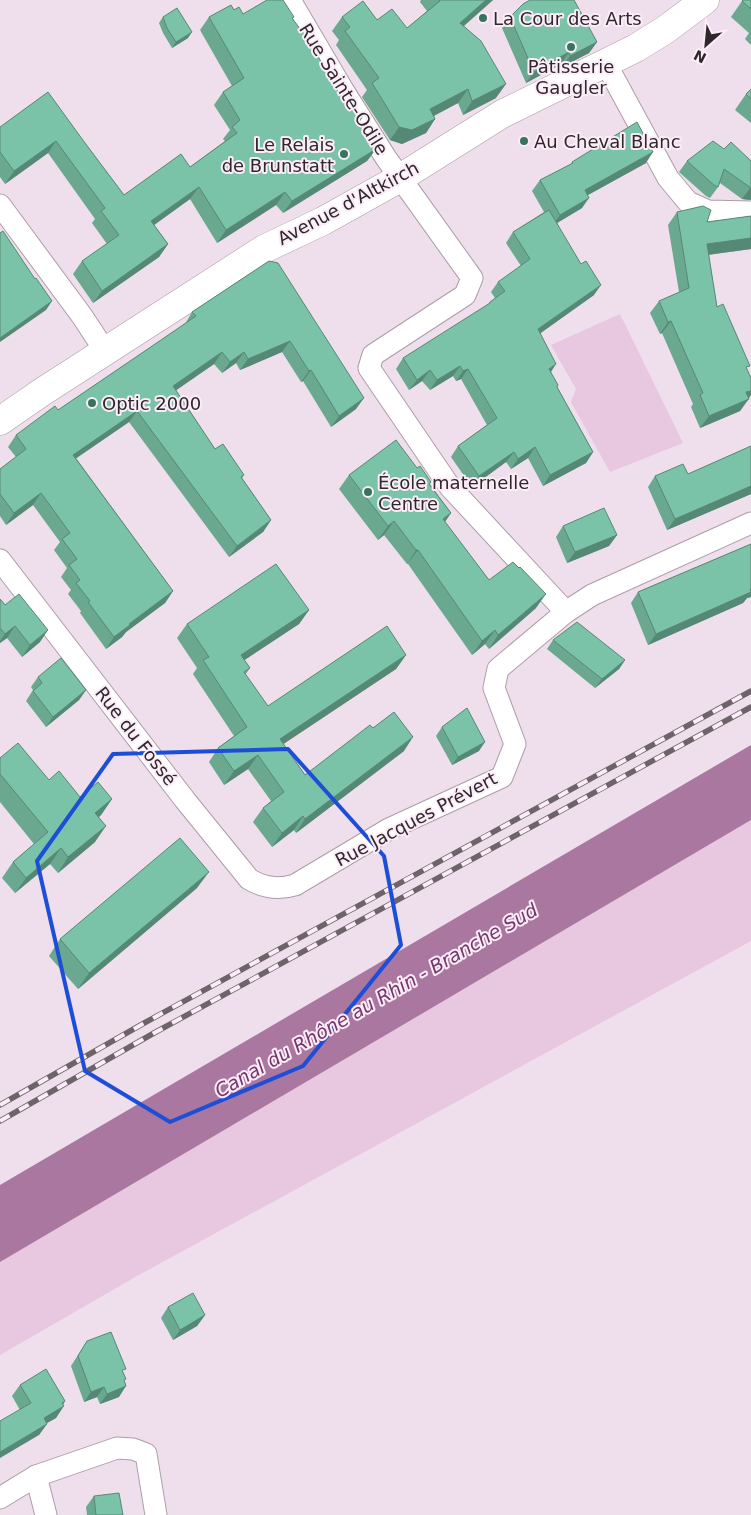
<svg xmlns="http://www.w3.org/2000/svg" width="751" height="1515" font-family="'DejaVu Sans',sans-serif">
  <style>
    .green { fill: #e8c7e1 }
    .water { fill: #a9779f }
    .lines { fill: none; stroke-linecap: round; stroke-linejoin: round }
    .street-casing { stroke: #ac9da8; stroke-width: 23 }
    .primary-casing { stroke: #ac9da8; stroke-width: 29 }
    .street { stroke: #fff; stroke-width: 21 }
    .primary { stroke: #fff; stroke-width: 28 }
    .rail-casing { stroke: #6d646a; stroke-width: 5.5 }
    .rail { stroke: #fcecf8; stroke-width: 4; stroke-dasharray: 11; stroke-linecap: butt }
    .wall { fill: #6aa890 }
    .shaded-wall { fill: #568876 }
    .building { fill: #7bc3a8; stroke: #568876 }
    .marked { fill: none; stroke: #1d4ed8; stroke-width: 4; stroke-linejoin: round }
    .poi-dot { fill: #37735e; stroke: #fcecf8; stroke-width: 2 }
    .labels { text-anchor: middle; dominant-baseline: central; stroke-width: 4; stroke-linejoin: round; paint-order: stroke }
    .poi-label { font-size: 18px; fill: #2e282c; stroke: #fcecf8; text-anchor: start }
    .street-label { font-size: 18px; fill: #2e282c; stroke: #fcecf8 }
    .water-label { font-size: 19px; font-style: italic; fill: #75366b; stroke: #fcecf8 }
  </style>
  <rect width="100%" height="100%" fill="#efdeeb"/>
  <g class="green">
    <polygon points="620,314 683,443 610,472 571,402 576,389 551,345"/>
    <polygon points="751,820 751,941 137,1276 0,1355 0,1261"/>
  </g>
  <polygon class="water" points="751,745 751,820 0,1262 0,1185"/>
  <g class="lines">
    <g class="street-casing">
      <g id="street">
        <polyline points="290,0 343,90 386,158 472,278 465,295 373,355 369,368 450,487 566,612"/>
        <polyline points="605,62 668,178 688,202 708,211 751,212"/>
        <polyline points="0,205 82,316 105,351"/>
        <path d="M0,560L185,800L249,879C264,888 278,890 295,885L389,829L502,777L515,744L494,688L498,669L566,612L592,595L751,523"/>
        <polyline points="36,1476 46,1515"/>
        <polyline points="0,1498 36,1476 117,1448 133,1449 146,1454 156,1515"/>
      </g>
    </g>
    <g class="primary-casing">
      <polyline id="primary" points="0,421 42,392 264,249 323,221 400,178 502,114 636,48 665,30 705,0"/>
    </g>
    <use href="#street" class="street"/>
    <use href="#primary" class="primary"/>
    <g class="rail-casing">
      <g id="rail">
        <polyline points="0,1105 146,1022 751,691"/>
        <polyline points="0,1121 154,1033 751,707"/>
      </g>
    </g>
    <use href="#rail" class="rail"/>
  </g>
  <g class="wall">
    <polygon points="421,0 493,0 464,26 496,98 463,115 458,103 434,116 435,119 426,133 402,144 390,140 362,97 367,90 336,45 339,40 332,31 342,17 377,20 407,28 427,11 420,2"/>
    <polygon points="751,0 751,45 745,39 749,33 731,17 742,1"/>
    <polygon points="234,10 243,14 293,19 341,97 362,118 359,122 376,149 367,161 283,213 276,205 217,243 190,199 154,225 168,244 159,257 93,303 73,274 82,261 107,244 92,223 95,219 48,153 5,184 0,177 0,127 85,143 124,195 190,167 225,141 223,139 230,130 214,105 223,92 232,86 200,30 209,17"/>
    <polygon points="163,17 188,38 172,48 163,33 159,23"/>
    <polygon points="510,17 597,42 589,53 562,67 561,64 526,83 502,28"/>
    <polygon points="751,89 751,123 735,110 746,94"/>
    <polygon points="724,149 751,161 751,200 742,199 720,183 718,187 710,198 706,196 679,172 687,161"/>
    <polygon points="572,162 646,163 588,195 582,208 557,223 594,295 540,333 551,372 557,387 593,452 586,463 543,486 528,458 511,469 506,462 472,487 451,457 458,446 487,425 461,379 456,381 453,376 430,390 422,381 409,390 396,369 403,358 488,305 490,302 495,298 491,292 498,282 521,266 506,243 513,232 544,212 532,191 540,180 570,165"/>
    <polygon points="677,212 707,222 751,216 751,249 708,255 717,307 747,370 749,399 740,411 700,428 691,407 693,404 662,333 660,334 650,313 659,301 679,292 668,225"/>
    <polygon points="269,261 356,409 331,427 303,381 301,382 282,352 240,370 236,363 222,373 214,364 176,390 215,449 244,475 242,478 271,520 263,532 229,557 129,422 76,458 173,591 165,603 126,632 122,637 106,649 80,613 81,611 68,594 71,590 61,577 67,568 54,550 60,542 33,505 6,525 0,516 0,469 16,457 8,447 16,435 58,410 185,324 192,312"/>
    <polygon points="751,446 751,494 667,530 648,487 655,476 688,474"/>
    <polygon points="417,468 431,482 430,484 451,513 445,522 489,580 536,608 489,649 485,644 472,655 408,564 407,564 384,535 378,540 339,489 349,475"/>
    <polygon points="563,526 617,535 609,546 567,563 556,537"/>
    <polygon points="751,544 751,597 747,598 743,603 648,645 631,603 638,592"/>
    <polygon points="0,599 40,642 22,657 7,638 0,643"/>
    <polygon points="309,610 299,624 244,660 250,668 245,675 268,706 406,655 396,669 283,744 305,775 373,728 404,751 296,833 294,830 272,847 253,822 263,808 271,801 248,769 224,785 209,762 218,748 234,736 193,674 197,668 177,638 187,624"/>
    <polygon points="553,640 625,660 619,669 595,688 547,649"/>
    <polygon points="38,677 86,690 79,700 46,727 26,701 33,690 31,687"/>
    <polygon points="442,727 479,751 452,765 436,736"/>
    <polygon points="0,758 49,780 80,797 112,799 101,815 99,817 95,842 58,873 50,864 15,893 2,878 13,862 34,844 0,802"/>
    <polygon points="197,888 78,989 49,956 60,939"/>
    <polygon points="168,1307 205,1315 197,1326 173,1340 161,1318"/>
    <polygon points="87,1341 123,1372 119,1397 100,1404 97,1397 84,1402 71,1366"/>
    <polygon points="20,1385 65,1401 56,1418 47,1423 39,1435 20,1410 12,1396"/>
    <polygon points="94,1496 123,1515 87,1515 86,1507"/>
  </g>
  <g class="shaded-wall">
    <polygon points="486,0 493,0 451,37 460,23"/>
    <polygon points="192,32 188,38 172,48 176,42"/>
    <polygon points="597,42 589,53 562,67 570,56"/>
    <polygon points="569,52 561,64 526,83 534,72"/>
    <polygon points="506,84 496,98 463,115 472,101"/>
    <polygon points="468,89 458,103 420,123 430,109"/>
    <polygon points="355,116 362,118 354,130"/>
    <polygon points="435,119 426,133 402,144 390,140 399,127"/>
    <polygon points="56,141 48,153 5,184 14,171"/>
    <polygon points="376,149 367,161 283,213 292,201"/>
    <polygon points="653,152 646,163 577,201 585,190"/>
    <polygon points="199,187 190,199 143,233 151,221"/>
    <polygon points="750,188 751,188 751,200 742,199"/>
    <polygon points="285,192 276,205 217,243 226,230"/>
    <polygon points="589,198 582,208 552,226 560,215"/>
    <polygon points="751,238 751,249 698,256 707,244"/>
    <polygon points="168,244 159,257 93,303 102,291"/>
    <polygon points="601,285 594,295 531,340 538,329"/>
    <polygon points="52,301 46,310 0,342 0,338"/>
    <polygon points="671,321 662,333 660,334 668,322"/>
    <polygon points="290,341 282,352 240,370 248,359"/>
    <polygon points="222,352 214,364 165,398 173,386"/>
    <polygon points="244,352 236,363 222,373 230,362"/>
    <polygon points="556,364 549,375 549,369"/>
    <polygon points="460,366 453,376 430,390 437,380"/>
    <polygon points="468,369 461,379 456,381 463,371"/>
    <polygon points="311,370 303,381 301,382 309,371"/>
    <polygon points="430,370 422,381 409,390 417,380"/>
    <polygon points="751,391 751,395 740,411 700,428 709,416 746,392"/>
    <polygon points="364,398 356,409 331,427 339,416"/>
    <polygon points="137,411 129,422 65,466 73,455"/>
    <polygon points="535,447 528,458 511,469 518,459"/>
    <polygon points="514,452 506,462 472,487 479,476"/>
    <polygon points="593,452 586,463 543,486 550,475"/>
    <polygon points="751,486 751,494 667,530 675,519"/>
    <polygon points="41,493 33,505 6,525 14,513"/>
    <polygon points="451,513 441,527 443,519"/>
    <polygon points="271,520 263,532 229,557 237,546"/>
    <polygon points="394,521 384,535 378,540 388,526"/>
    <polygon points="617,535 609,546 567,563 575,552"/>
    <polygon points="416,550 418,550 407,564"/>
    <polygon points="750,589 751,589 751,597 747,598 743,603 648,645 656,634"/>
    <polygon points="173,591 165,603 126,632 122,637 106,649 114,637 129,624"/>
    <polygon points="546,594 536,608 489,649 498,635"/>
    <polygon points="309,610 299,624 231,669 241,655"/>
    <polygon points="15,626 7,638 0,643 0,641 5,634"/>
    <polygon points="48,630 40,642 22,657 30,645"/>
    <polygon points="495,630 485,644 472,655 482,641"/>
    <polygon points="406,655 396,669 270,753 280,739"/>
    <polygon points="625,660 619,669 595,688 602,679"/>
    <polygon points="86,690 79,700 46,727 53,717"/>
    <polygon points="413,737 404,751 296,833 305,819"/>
    <polygon points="485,742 479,751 452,765 458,757"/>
    <polygon points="258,755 248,769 224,785 234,771"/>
    <polygon points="112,799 101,815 85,829 95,813"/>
    <polygon points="303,816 294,830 272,847 282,833"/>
    <polygon points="106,826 95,842 58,873 68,857"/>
    <polygon points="61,848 50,864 15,893 26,878"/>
    <polygon points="209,872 197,888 78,989 89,973"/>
    <polygon points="205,1315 197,1326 173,1340 180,1330"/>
    <polygon points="126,1386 119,1397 100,1404 107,1394"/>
    <polygon points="104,1387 97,1397 84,1402 91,1392"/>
    <polygon points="65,1401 60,1409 64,1406 56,1418 36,1429 44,1418 62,1403"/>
    <polygon points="47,1424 39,1435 0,1458 0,1452"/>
  </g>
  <g class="building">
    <polygon points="267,0 283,0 294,17 292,18 310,42 341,97 343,96 346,102 351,99 362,118 355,116 376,149 292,201 285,192 226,230 199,187 151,221 168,244 102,291 82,261 119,235 101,211 105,208 56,141 14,171 0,152 0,127 48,92 85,143 124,195 181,154 190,167 237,133 232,127 240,120 223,92 244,78 209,17 231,5 234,10 239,7 243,14"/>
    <polygon points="439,0 486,0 460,23 481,41 506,84 472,101 468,89 430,109 435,119 412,130 399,127 372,83 379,78 345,31 350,27 342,17 363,1 377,20 392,9 407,28 440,1"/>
    <polygon points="530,0 574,0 597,42 570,56 569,52 534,72 510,17 523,4"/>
    <polygon points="743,0 751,0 751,9 742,1"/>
    <polygon points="177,8 192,32 176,42 167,28 163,17"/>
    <polygon points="751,89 751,99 746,94"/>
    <polygon points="637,122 653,152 585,190 589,198 560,215 540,180 573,163 572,162"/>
    <polygon points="713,141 724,149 731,142 751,161 751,188 724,169 718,187 714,185 687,161"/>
    <polygon points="703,206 711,210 707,222 751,216 751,238 707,244 717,307 723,304 750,366 746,367 751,378 751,391 746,392 749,399 709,416 700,395 703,393 671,321 668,322 659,301 689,288 677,212"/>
    <polygon points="549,210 581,264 586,261 601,285 538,329 556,364 549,369 558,385 557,387 593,452 550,475 535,447 518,459 514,452 479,476 458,446 497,418 468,369 463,371 460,366 437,380 430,370 417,380 403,358 490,303 490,302 505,291 498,282 530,259 513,232"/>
    <polygon points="3,231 35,279 36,278 52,301 0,338 0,233"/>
    <polygon points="269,261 278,263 364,398 339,416 311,370 309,371 290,341 248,359 244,352 230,362 222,352 173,386 215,449 223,444 244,475 241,477 271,520 237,546 137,411 73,455 173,591 129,624 130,625 114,637 88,602 90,601 76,583 80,580 69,565 77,559 62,539 70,533 41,493 14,513 0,494 0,469 26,449 16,435 55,406 58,410 161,340 196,316 192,312"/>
    <polygon points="396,440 417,468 420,466 431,482 429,484 451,513 443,519 489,580 513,562 519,568 520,567 546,594 498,635 495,630 482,641 418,550 416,550 394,521 388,526 349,475"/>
    <polygon points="751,446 751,486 675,519 655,476 683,464 688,474"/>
    <polygon points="604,508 617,535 575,552 563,526"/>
    <polygon points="751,544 751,589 750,589 751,592 656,634 638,592"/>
    <polygon points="276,564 309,610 241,655 250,668 244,672 268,706 387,626 406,655 280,739 305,775 370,725 373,728 394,712 413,737 305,819 303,816 282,833 263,808 284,792 258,755 234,771 218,748 247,727 203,660 209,657 187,624"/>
    <polygon points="19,594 48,630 30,645 15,626 5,634 0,628 0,599 5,605"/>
    <polygon points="577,622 625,660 602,679 553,640"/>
    <polygon points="61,658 86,690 53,717 33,691 42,683 38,677"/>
    <polygon points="467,708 485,742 458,757 442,727"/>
    <polygon points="18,743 49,780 59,771 80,797 98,782 112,799 95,813 106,826 68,857 61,848 26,878 13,862 48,832 0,774 0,758"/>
    <polygon points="180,838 209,872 89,973 60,939"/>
    <polygon points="193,1293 205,1315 180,1330 168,1307"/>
    <polygon points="111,1332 126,1369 122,1370 126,1379 124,1380 126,1386 107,1394 104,1387 91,1392 78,1356 87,1341"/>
    <polygon points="46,1369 65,1401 62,1403 64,1406 44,1418 47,1424 0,1452 0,1421 31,1403 20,1385"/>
    <polygon points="119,1493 123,1515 96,1515 94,1496"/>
  </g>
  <path class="marked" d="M288,749L384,856L401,945L303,1066L170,1122L85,1071L37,861L113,754Z"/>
  <g class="poi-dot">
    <circle cx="483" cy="18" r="5"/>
    <circle cx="571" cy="47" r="5"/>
    <circle cx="524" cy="141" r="5"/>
    <circle cx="344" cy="154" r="5"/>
    <circle cx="92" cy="403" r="5"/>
    <circle cx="368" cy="492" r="5"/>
  </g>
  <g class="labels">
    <g class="poi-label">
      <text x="493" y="18">La Cour des Arts</text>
      <text x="571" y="66" text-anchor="middle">Pâtisserie<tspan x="571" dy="21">Gaugler</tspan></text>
      <text x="534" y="141">Au Cheval Blanc</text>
      <text x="334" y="144" text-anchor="end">Le Relais<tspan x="334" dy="21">de Brunstatt</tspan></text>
      <text x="102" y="403">Optic 2000</text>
      <text x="378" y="482">École maternelle<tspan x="378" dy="21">Centre</tspan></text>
    </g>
    <g class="street-label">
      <text transform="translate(344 89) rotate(58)">Rue Sainte-Odile</text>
      <text transform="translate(348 203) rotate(-28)">Avenue d'Altkirch</text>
      <text transform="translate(136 736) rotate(52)">Rue du Fossé</text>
      <text transform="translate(416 819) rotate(-28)">Rue Jacques Prévert</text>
    </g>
    <g class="water-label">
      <text transform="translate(376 1000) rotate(-30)">Canal du Rhône au Rhin - Branche Sud</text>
    </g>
  </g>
  <g transform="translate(706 45) rotate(207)" stroke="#fcecf8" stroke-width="4" paint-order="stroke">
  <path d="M0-4L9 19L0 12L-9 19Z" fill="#2e282c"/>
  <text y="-8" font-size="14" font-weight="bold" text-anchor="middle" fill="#2e282c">N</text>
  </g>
</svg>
